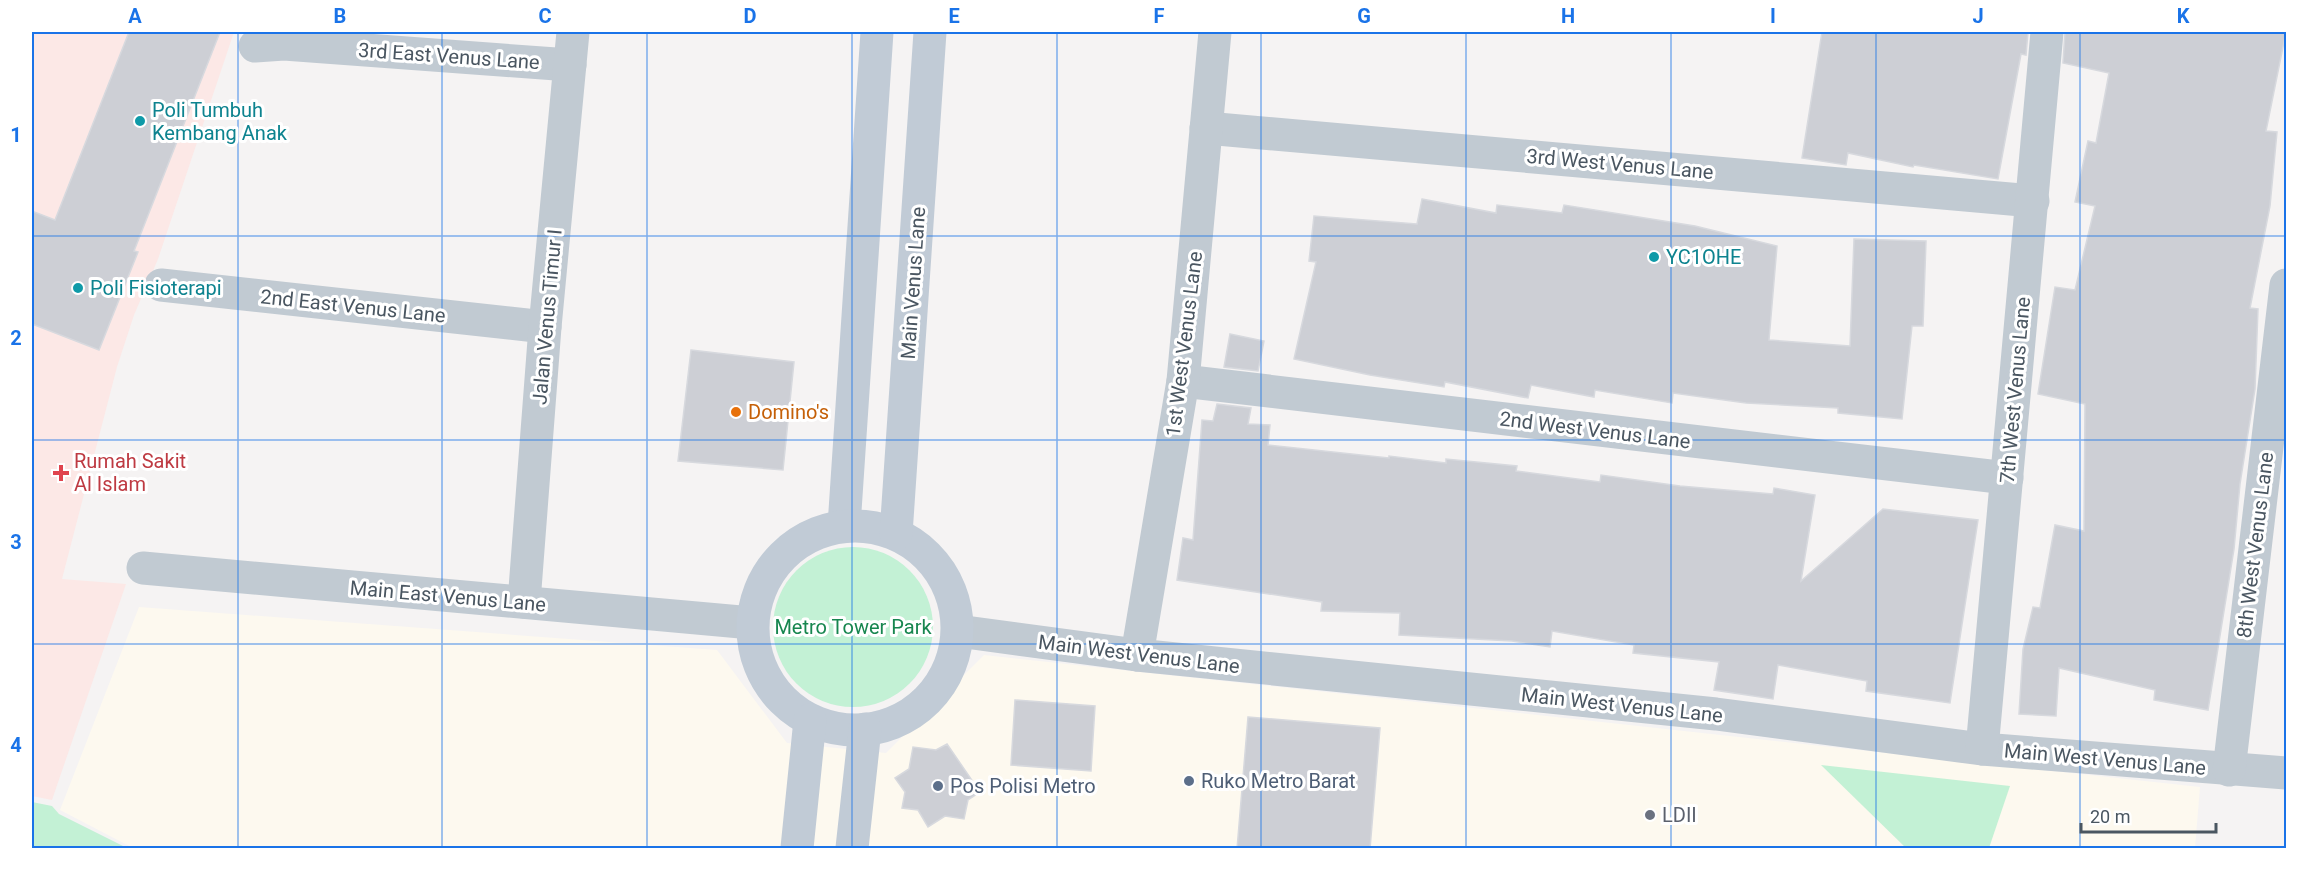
<svg xmlns="http://www.w3.org/2000/svg" width="2318" height="880" font-family="Roboto,sans-serif">
  <style>
    .commercial { fill: #fdf9ef }
    .medical { fill: #fce8e6 }
    .green { fill: #c3f1d5 }
    .building { fill: #cdcfd5; stroke: #d7d9de; stroke-width: 1.5 }
    .lines { fill: none; stroke-linecap: round; stroke-linejoin: round }
    .street { stroke: #c1cad2; stroke-width: 33 }
    .secondary { stroke: #c1cbd6; stroke-width: 33 }
    .grid { fill: none; stroke: #1a73e8; stroke-width: 1.5; stroke-opacity: 0.55 }
    .culture-dot { fill: #0f9aa8; stroke: #fff; stroke-width: 2 }
    .food-dot { fill: #e8710a; stroke: #fff; stroke-width: 2 }
    .health-dot { fill: #e0444e; stroke: #fff; stroke-width: 2 }
    .service-dot { fill: #5c6f8a; stroke: #fff; stroke-width: 2 }
    .worship-dot { fill: #6b7280; stroke: #fff; stroke-width: 2 }
    .labels { text-anchor: middle; dominant-baseline: central; stroke-width: 6; stroke-linejoin: round; paint-order: stroke }
    .street-label { font-size: 20px; fill: #4a5661; stroke: #fff }
    .culture-label { font-size: 20px; fill: #0d838f; stroke: #fff; text-anchor: start }
    .food-label { font-size: 20px; fill: #c56008; stroke: #fff; text-anchor: start }
    .health-label { font-size: 20px; fill: #be3a42; stroke: #fff; text-anchor: start }
    .park-label { font-size: 20px; fill: #17864f; stroke: #fff }
    .service-label { font-size: 20px; fill: #4e5e75; stroke: #fff; text-anchor: start }
    .worship-label { font-size: 20px; fill: #5b616d; stroke: #fff; text-anchor: start }
    .neatline { fill: none; stroke: #1a73e8; stroke-width: 2 }
    .grid-label { font-size: 20px; text-anchor: middle; font-weight: bold; fill: #1a73e8 }
  </style>
  <rect width="100%" height="100%" fill="#f5f3f3"/>
  <polygon class="commercial" points="139,607 717,650 787,743 886,753 984,655 2200,787 2195,848 133,848 60,810"/>
  <polygon class="medical" points="32,32 234,32 158,259 134,315 117,367 62,579 126,584 52,800 32,796"/>
  <g class="green">
    <circle cx="853" cy="627" r="80"/>
    <polygon points="1821,765 2010,786 1989,848 1906,848"/>
    <polygon points="32,802 52,806 59,814 127,848 32,848"/>
  </g>
  <g class="building">
    <polygon points="129,32 220,32 134,251 138,252 99,350 32,324 32,211 55,220"/>
    <polygon points="1822,32 2028,32 2026,55 2021,54 1998,179 1914,165 1913,167 1848,153 1846,165 1802,158"/>
    <polygon points="2065,32 2286,32 2266,131 2277,132 2270,206 2250,308 2258,309 2255,389 2240,484 2234,549 2208,710 2154,700 2155,690 2059,668 2056,716 2019,714 2023,649 2033,607 2040,608 2055,525 2084,531 2085,404 2038,394 2055,287 2075,290 2095,206 2075,202 2088,141 2096,143 2109,73 2063,63"/>
    <polygon points="1422,199 1496,213 1497,205 1562,213 1564,205 1695,226 1777,246 1769,340 1850,346 1854,239 1926,241 1923,326 1912,326 1902,419 1838,413 1838,408 1746,403 1673,393 1672,403 1595,390 1594,397 1531,385 1528,398 1445,382 1444,387 1370,375 1294,359 1316,262 1309,261 1314,216 1417,224"/>
    <polygon points="1230,334 1264,341 1258,371 1224,367"/>
    <polygon points="691,350 794,362 783,470 678,461"/>
    <polygon points="1217,404 1251,408 1248,424 1270,425 1268,445 1389,458 1389,456 1446,463 1446,459 1517,466 1516,471 1600,482 1601,475 1680,486 1773,494 1774,488 1815,495 1801,581 1883,509 1978,520 1950,703 1866,691 1867,681 1778,665 1773,699 1714,690 1719,662 1633,653 1634,645 1552,631 1550,647 1512,641 1399,635 1400,613 1321,611 1322,602 1177,580 1183,538 1193,540 1202,420 1213,421"/>
    <polygon points="1015,700 1095,706 1091,771 1011,765"/>
    <polygon points="1248,717 1380,728 1370,849 1237,849"/>
    <polygon points="947,744 980,792 968,800 964,819 945,816 928,827 918,810 902,808 905,792 895,778 909,769 913,747 936,750"/>
  </g>
  <g class="lines">
    <g class="street">
      <polyline points="255,46 284,44 570,65"/>
      <polyline points="1206,128 2033,201"/>
      <polyline points="161,285 545,327"/>
      <polyline points="1183,381 2007,478"/>
      <polyline points="143,568 752,623"/>
      <polyline points="524,602 545,327 573,32"/>
      <polyline points="958,631 1137,655 1716,714 1982,749 2286,773"/>
      <polyline points="1137,655 1183,381 1215,32"/>
      <polyline points="1982,749 2047,32"/>
      <polyline points="2229,770 2286,285"/>
    </g>
    <g class="secondary">
      <polyline points="844,526 877,32"/>
      <circle cx="855" cy="628" r="102"/>
      <polyline points="896,534 930,32"/>
      <polyline points="797,848 810,720"/>
      <polyline points="852,848 865,729"/>
    </g>
  </g>
  <path class="grid" d="M238,32V848M442,32V848M647,32V848M852,32V848M1057,32V848M1261,32V848M1466,32V848M1671,32V848M1876,32V848M2080,32V848M32,236H2286M32,440H2286M32,644H2286"/>
  <g class="culture-dot">
    <circle cx="140" cy="121" r="6"/>
    <circle cx="1654" cy="257" r="6"/>
    <circle cx="78" cy="288" r="6"/>
  </g>
  <circle class="food-dot" cx="736" cy="412" r="6"/>
  <path class="health-dot" d="M58 464h6v6h6v6h-6v6h-6v-6h-6v-6h6z"/>
  <g class="service-dot">
    <circle cx="1189" cy="781" r="6"/>
    <circle cx="938" cy="786" r="6"/>
  </g>
  <circle class="worship-dot" cx="1650" cy="815" r="6"/>
  <g class="labels">
    <g class="street-label">
      <text transform="translate(449 56) rotate(4)">3rd East Venus Lane</text>
      <text transform="translate(1620 164) rotate(5)">3rd West Venus Lane</text>
      <text transform="translate(913 283) rotate(-86)">Main Venus Lane</text>
      <text transform="translate(353 306) rotate(6)">2nd East Venus Lane</text>
      <text transform="translate(547 317) rotate(-85)">Jalan Venus Timur I</text>
      <text transform="translate(1184 344) rotate(-83)">1st West Venus Lane</text>
      <text transform="translate(2015 390) rotate(-85)">7th West Venus Lane</text>
      <text transform="translate(1595 430) rotate(7)">2nd West Venus Lane</text>
      <text transform="translate(2255 545) rotate(-83)">8th West Venus Lane</text>
      <text transform="translate(448 596) rotate(5)">Main East Venus Lane</text>
      <text transform="translate(1139 654) rotate(7)">Main West Venus Lane</text>
      <text transform="translate(1622 705) rotate(6)">Main West Venus Lane</text>
      <text transform="translate(2105 759) rotate(5)">Main West Venus Lane</text>
    </g>
    <g class="culture-label">
      <text x="152" y="110">Poli Tumbuh<tspan x="152" dy="23">Kembang Anak</tspan></text>
      <text x="1666" y="257">YC1OHE</text>
      <text x="90" y="288">Poli Fisioterapi</text>
    </g>
    <g class="food-label">
      <text x="748" y="412">Domino's</text>
    </g>
    <g class="health-label">
      <text x="74" y="461">Rumah Sakit<tspan x="74" dy="23">Al Islam</tspan></text>
    </g>
    <g class="park-label">
      <text x="853" y="627">Metro Tower Park</text>
    </g>
    <g class="service-label">
      <text x="1201" y="781">Ruko Metro Barat</text>
      <text x="950" y="786">Pos Polisi Metro</text>
    </g>
    <g class="worship-label">
      <text x="1662" y="815">LDII</text>
    </g>
  </g>
  <rect width="2318" height="880" fill="none" stroke="#ffffff" stroke-width="66"/>
  <path d="M2081 823v9h135v-9" fill="none" stroke="#4a5661" stroke-width="3"/>
  <text x="2090" y="823" font-size="18" fill="#4a5661" stroke="#ffffff" stroke-width="4.5" paint-order="stroke">20 m</text>
  <rect x="33" y="33" width="2252" height="814" class="neatline"/>
  <g class="grid-label">
    <text x="135" y="23">A</text>
    <text x="340" y="23">B</text>
    <text x="545" y="23">C</text>
    <text x="750" y="23">D</text>
    <text x="954" y="23">E</text>
    <text x="1159" y="23">F</text>
    <text x="1364" y="23">G</text>
    <text x="1568" y="23">H</text>
    <text x="1773" y="23">I</text>
    <text x="1978" y="23">J</text>
    <text x="2183" y="23">K</text>
    <text x="16" y="142">1</text>
    <text x="16" y="345">2</text>
    <text x="16" y="549">3</text>
    <text x="16" y="752">4</text>
  </g>
</svg>
